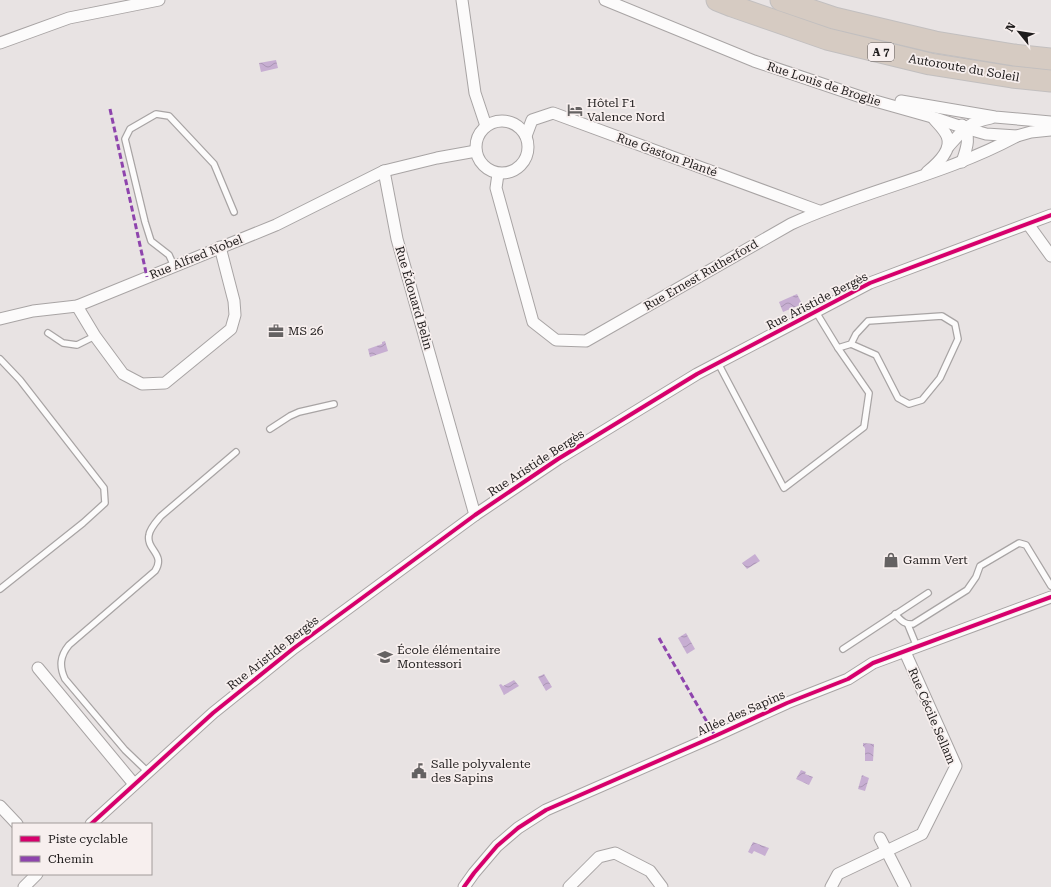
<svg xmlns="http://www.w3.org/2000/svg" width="1051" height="887" font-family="'Roboto Serif',serif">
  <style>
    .water { fill: url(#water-waves) }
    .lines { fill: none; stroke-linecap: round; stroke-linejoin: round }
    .service-casing { stroke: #a8a4a4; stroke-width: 8 }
    .minor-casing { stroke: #a8a4a4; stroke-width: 13 }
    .motorway-casing { stroke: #c2bfbf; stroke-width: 23 }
    .service { stroke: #fcfbfb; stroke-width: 5.5 }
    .minor { stroke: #fcfbfb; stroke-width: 11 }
    .motorway { stroke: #d6cbc2; stroke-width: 21 }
    .quiet { stroke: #8e44ad; stroke-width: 3; stroke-dasharray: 6 3; stroke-linecap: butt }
    .cycleway-casing { stroke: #f7efee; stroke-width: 6 }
    .cycleway { stroke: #d6006c; stroke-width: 4 }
    .labels { text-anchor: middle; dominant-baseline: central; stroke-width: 3.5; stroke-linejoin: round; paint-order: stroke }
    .shield { fill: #f7efee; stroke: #605b5b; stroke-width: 1 }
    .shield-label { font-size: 11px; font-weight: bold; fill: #1f1c1c }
    .street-label { font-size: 12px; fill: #1f1c1c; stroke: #f7efee }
    .poi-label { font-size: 12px; fill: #1f1c1c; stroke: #f7efee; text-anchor: start }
  </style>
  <defs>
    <pattern id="water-waves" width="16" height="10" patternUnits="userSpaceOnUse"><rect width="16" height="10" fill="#c7aed2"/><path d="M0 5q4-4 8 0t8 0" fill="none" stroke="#aa95b4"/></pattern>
  </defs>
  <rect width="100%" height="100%" fill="#e8e3e3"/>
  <g class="water">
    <polygon points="276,60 278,68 261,72 259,63"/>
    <polygon points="797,294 802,304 783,312 779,302"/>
    <polygon points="385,341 388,351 370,357 368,349 382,344 382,342"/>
    <polygon points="755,554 760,561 747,569 742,563"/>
    <polygon points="686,633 695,649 687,654 678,638"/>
    <polygon points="544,674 552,687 546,691 538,677"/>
    <polygon points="514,680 519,686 504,695 499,685 501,684 503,686"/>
    <polygon points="863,743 874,744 873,761 865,761 865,748 863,746"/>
    <polygon points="801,770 806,772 805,774 813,777 809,785 796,779"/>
    <polygon points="862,775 869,778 865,791 858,789"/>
    <polygon points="753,842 769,848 765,856 754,851 752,854 748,852"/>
  </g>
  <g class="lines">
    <g class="service-casing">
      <g id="service">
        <polyline points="174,266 169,255 151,241 145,222 125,139 130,129 156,114 169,116 214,164 234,212"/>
        <polyline points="48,333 63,343 77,345 95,336"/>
        <polyline points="838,348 851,344 876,355 898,398 909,404 922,400 940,378 958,339 955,324 942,316 868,321 856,334 851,344"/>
        <polyline points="0,359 20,380 104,488 105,503 83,523 0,589"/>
        <polyline points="718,363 784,488 864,427 869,393 838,348 816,312"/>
        <polyline points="270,429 290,416 299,412 334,404"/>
        <path d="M895,614C901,620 904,625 913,624L967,590L976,577L980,566L1019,543L1026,545L1051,586"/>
        <polyline points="908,625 917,647"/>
        <polyline points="843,649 928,593"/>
        <path d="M148,772L125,750L65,679C59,666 60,656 69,645L155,571C166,554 146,550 149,535C150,528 156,522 161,516L236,452"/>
      </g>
    </g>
    <g class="minor-casing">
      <g id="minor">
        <polyline points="462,0 475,93 486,126"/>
        <polyline points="605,0 754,61 861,97 932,117 965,128 986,134 1017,136 1031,132 1051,130"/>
        <polyline points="0,43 69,18 159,0"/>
        <polyline points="901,101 995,117 1051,122"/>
        <circle cx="502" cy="147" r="26"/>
        <polyline points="526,136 532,120 553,113 819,211"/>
        <path d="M948,147C964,129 967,123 991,118"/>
        <path d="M962,162C966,150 972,136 962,125"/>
        <polyline points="384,171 397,239 475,515"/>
        <path d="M927,172C937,164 953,150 947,136C944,129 938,124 934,119"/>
        <path d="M498,174L496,188L533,322L556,340L586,341L791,224C865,190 945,175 1017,136"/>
        <polyline points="1028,224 1051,256"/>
        <polyline points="77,306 95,336 123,374 142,384 165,383 231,329 235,315 234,301 220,247"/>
        <polyline points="0,319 33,311 77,306 276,225 384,171 437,158 476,151"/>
        <polyline points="38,668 134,784"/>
        <polyline points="0,806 17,824"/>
        <polyline points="91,824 213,713 294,648 475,515 558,459 697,374 870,283 1051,215"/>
        <polyline points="880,838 905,887"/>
        <polyline points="24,887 37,874"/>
        <polyline points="464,887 474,873 497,846 518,828 546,810 715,736 787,703 848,679 873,663 1051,597"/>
        <polyline points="569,887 599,857 615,853 650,871 662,887"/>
        <polyline points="831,887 838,874 922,834 956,766 905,652"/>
      </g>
    </g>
    <g class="motorway-casing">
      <g id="motorway">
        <polyline points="717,0 732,6 827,39 930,64 1012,77 1051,81"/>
        <polyline points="781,0 834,18 935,42 1014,55 1051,59"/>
      </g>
    </g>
    <use href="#service" class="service"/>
    <use href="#minor" class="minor"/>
    <use href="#motorway" class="motorway"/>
    <g class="quiet">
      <polyline points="110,109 147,277"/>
      <polyline points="659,638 715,736"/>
    </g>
    <g class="cycleway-casing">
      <g id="cycleway">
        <polyline points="91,824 213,713 294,648 475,515 558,459 697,374 870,283 1051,215"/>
        <polyline points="464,887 474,873 497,846 518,828 546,810 715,736 787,703 848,679 873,663 1051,597"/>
      </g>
    </g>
    <use href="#cycleway" class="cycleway"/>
  </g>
  <defs>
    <g id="hotel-bare" transform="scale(1.2)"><path d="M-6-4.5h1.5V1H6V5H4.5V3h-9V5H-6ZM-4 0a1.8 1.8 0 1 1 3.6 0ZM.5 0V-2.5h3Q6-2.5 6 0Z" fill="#656262" stroke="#f7efee" stroke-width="2.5" paint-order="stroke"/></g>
    <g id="office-bare" transform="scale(1.2)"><path d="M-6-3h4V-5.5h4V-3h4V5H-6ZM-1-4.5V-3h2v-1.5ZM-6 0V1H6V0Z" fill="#656262" stroke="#f7efee" stroke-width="2.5" paint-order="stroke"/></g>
    <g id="shop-bare" transform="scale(1.2)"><path d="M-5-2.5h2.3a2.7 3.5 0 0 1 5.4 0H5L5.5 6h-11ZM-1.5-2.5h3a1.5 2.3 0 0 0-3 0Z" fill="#656262" stroke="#f7efee" stroke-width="2.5" paint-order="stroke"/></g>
    <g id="school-bare" transform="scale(1.2)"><path d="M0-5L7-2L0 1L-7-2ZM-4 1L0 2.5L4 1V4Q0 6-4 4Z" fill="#656262" stroke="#f7efee" stroke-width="2.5" paint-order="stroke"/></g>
    <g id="civic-bare" transform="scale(1.2)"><path d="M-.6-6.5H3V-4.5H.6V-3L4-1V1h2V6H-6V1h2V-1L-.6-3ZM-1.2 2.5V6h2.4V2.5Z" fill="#656262" stroke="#f7efee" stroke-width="2.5" paint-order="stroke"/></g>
  </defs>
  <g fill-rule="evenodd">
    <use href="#hotel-bare" x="575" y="110"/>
    <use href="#office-bare" x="276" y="331"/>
    <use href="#shop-bare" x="891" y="560"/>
    <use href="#school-bare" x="385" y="657"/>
    <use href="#civic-bare" x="419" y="771"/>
  </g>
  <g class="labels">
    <rect class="shield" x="868" y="43" width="26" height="18" rx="3"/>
    <g class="shield-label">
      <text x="881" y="52">A 7</text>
    </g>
    <g class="street-label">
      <text transform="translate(964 68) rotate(10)">Autoroute du Soleil</text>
      <text transform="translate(824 84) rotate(18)">Rue Louis de Broglie</text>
      <text transform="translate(667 155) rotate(20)">Rue Gaston Planté</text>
      <text transform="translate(196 257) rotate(-22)">Rue Alfred Nobel</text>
      <text transform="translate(701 275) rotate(-30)">Rue Ernest Rutherford</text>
      <text transform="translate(414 298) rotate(74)">Rue Édouard Belin</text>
      <text transform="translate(817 301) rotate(-27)">Rue Aristide Bergès</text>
      <text transform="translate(536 463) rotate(-33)">Rue Aristide Bergès</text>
      <text transform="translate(273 653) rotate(-38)">Rue Aristide Bergès</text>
      <text transform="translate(741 713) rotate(-24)">Allée des Sapins</text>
      <text transform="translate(932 716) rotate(67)">Rue Cécile Sellam</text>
    </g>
    <g class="poi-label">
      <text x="587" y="103">Hôtel F1<tspan x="587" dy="14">Valence Nord</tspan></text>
      <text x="288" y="331">MS 26</text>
      <text x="903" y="560">Gamm Vert</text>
      <text x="397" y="650">École élémentaire<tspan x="397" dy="14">Montessori</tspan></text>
      <text x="431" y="764">Salle polyvalente<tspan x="431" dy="14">des Sapins</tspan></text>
    </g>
  </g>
  <rect x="12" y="823" width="140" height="52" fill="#f7efee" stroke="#a19b9a"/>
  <rect x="20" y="836" width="20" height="6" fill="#d6006c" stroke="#a19b9a"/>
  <text x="48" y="843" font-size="12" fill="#1f1c1c">Piste cyclable</text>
  <rect x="20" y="856" width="20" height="6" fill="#8e44ad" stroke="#a19b9a"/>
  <text x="48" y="863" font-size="12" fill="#1f1c1c">Chemin</text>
  <g transform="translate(1019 32) rotate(300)" stroke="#f7efee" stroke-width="3" paint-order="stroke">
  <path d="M0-3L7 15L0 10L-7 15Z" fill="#1f1c1c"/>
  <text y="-6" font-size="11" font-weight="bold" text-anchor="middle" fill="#1f1c1c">N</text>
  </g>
</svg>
